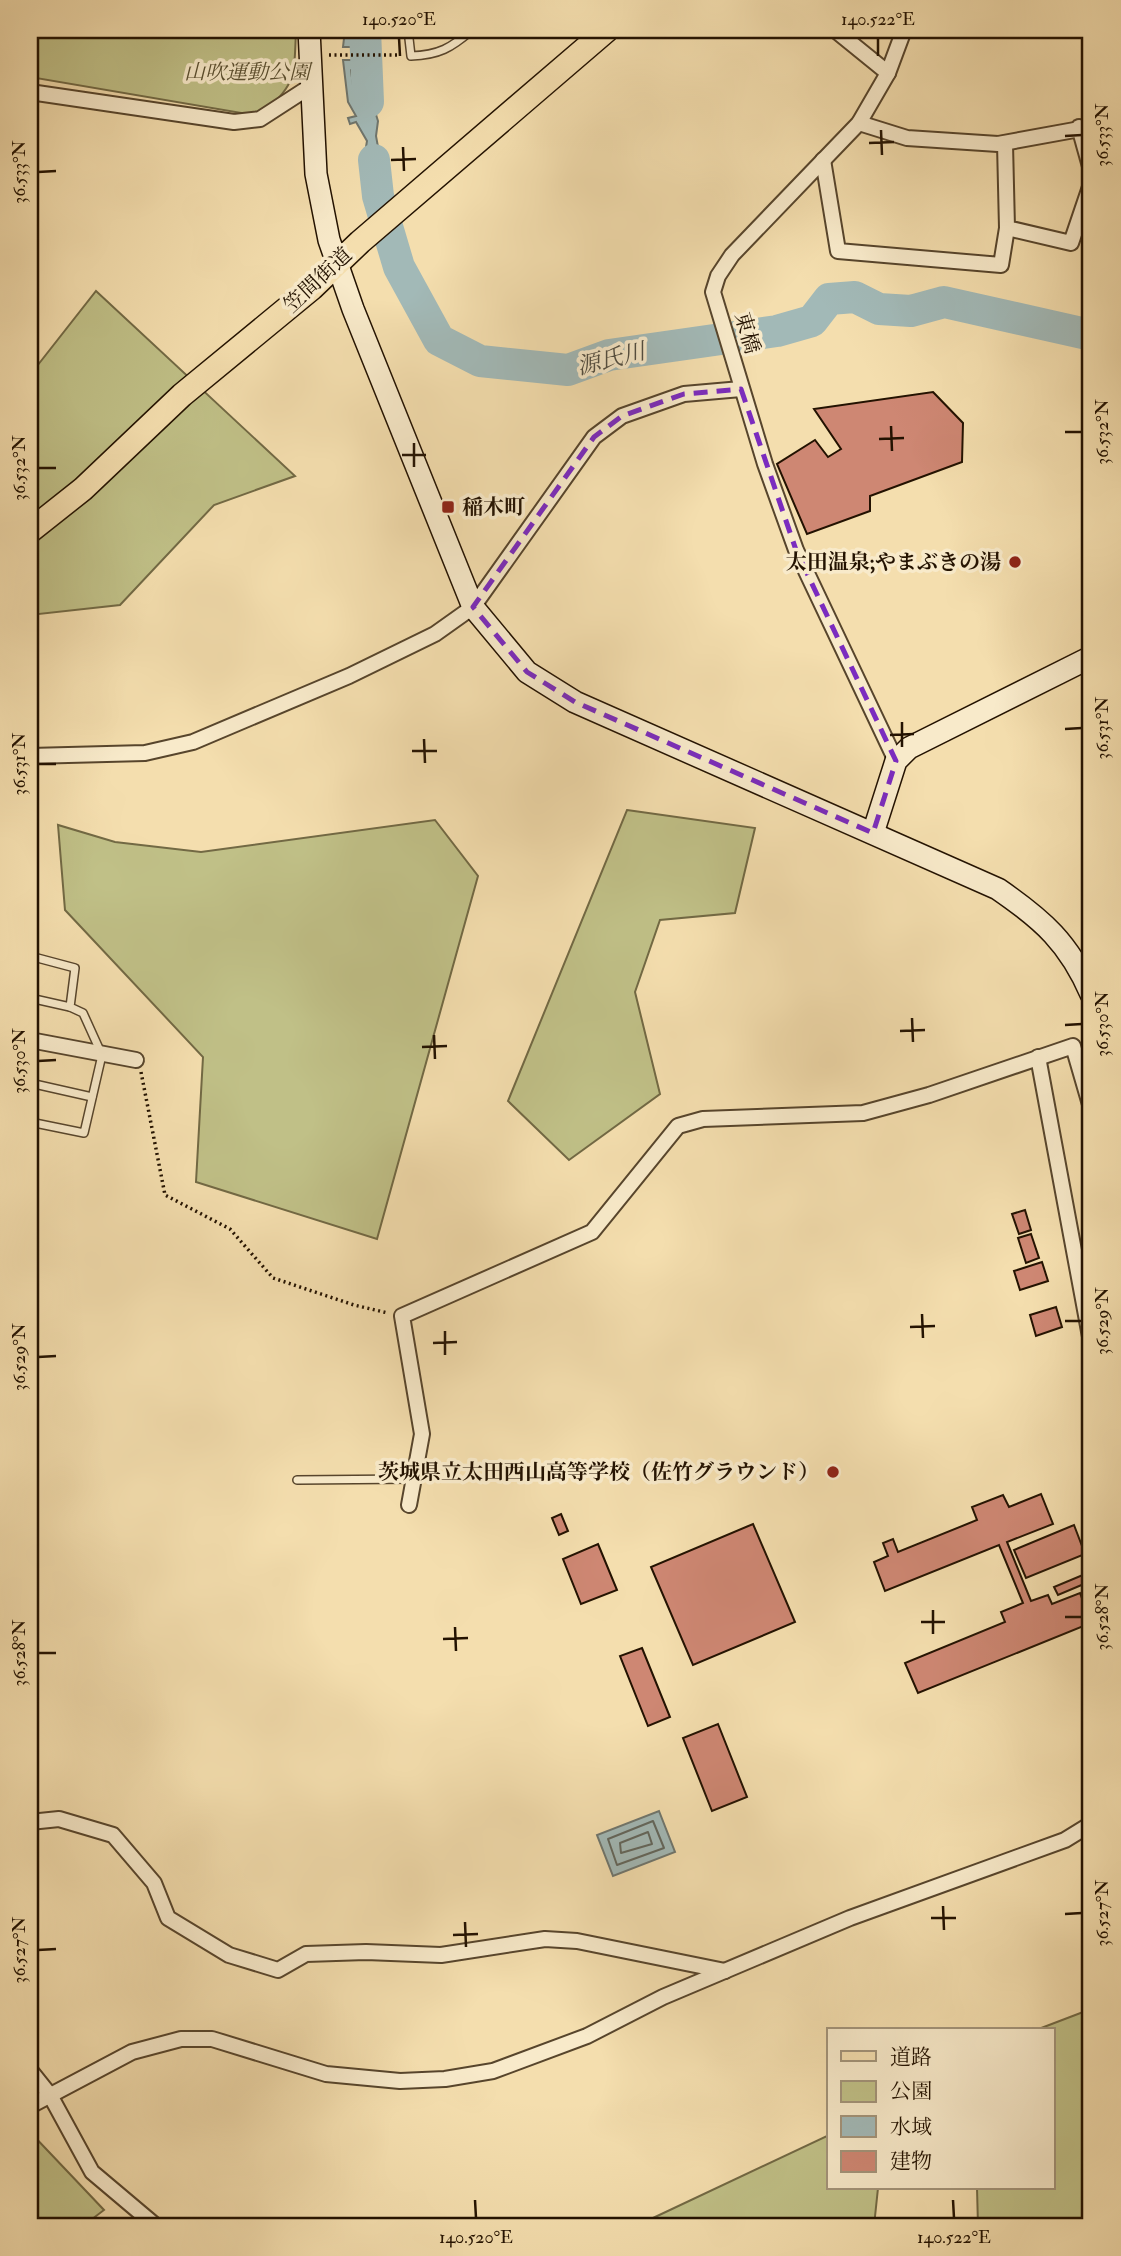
<svg xmlns="http://www.w3.org/2000/svg" width="1121" height="2256" font-family="'IM FELL Double Pica','Noto Serif JP',serif">
  <style>
    .green { fill: #c0c087; stroke: #726944; stroke-width: 2 }
    .water { fill: #a2b9b7; stroke: #6f766e; stroke-width: 2 }
    .lines { fill: none; stroke-linecap: round; stroke-linejoin: round }
    .shore { stroke: #62665c; stroke-width: 2 }
    .river { stroke: #a2b9b7; stroke-width: 32 }
    .building { fill: #ce8773; stroke: #231201; stroke-width: 2 }
    .lane-casing { stroke: #57452c; stroke-width: 10 }
    .street-casing { stroke: #57452c; stroke-width: 18 }
    .secondary-casing { stroke: #231201; stroke-width: 24 }
    .primary-casing { stroke: #231201; stroke-width: 26 }
    .path { stroke: #231201; stroke-width: 3.5; stroke-dasharray: 2 3.5; stroke-linecap: butt }
    .lane { stroke: #f8eaca; stroke-width: 7 }
    .street { stroke: #f8eaca; stroke-width: 14 }
    .secondary { stroke: #f8eaca; stroke-width: 21 }
    .primary { stroke: #f4deae; stroke-width: 23 }
    .marked { fill: none; stroke: #7b2cbf; stroke-width: 5; stroke-dasharray: 14 9; stroke-linejoin: round }
    .ticks { fill: none; stroke: #231201; stroke-width: 2.5 }
    .poi-dot { fill: #8f2418; stroke: #f8eaca; stroke-width: 2.5 }
    .labels { text-anchor: middle; dominant-baseline: central; stroke-width: 7; stroke-linejoin: round; paint-order: stroke }
    .park-label { font-size: 21px; font-style: italic; fill: #5a4f30; stroke: #f8eaca }
    .street-label { font-size: 21px; fill: #231201; stroke: #f8eaca }
    .poi-label { font-size: 21px; font-weight: bold; fill: #231201; stroke: #f8eaca; text-anchor: end }
    .water-label { font-size: 23px; font-style: italic; fill: #4f4c41; stroke: #f8eaca }
    .neatline { fill: none; stroke: #231201; stroke-width: 2.5 }
    .ticks-label { font-size: 18px; text-anchor: middle; fill: #231201 }
  </style>
  <rect width="100%" height="100%" fill="#f4deae"/>
  <filter id="stains"><feTurbulence type="fractalNoise" baseFrequency=".00286" numOctaves="4"/><feColorMatrix values="0 0 0 0 .2 0 0 0 0 .09 0 0 0 0 .02 0 0 0 .5 -.17"/></filter>
  <radialGradient id="worn" r=".72"><stop offset=".6" stop-color="#630" stop-opacity="0"/><stop offset="1" stop-color="#630" stop-opacity=".3"/></radialGradient>
  <g class="green">
    <path d="M30,30H296C294,76 297,85 259,116L30,77Z"/>
    <polygon points="96,291 295,476 214,505 120,605 30,615 30,375"/>
    <polygon points="627,810 755,828 735,913 660,920 635,992 660,1094 569,1160 508,1101"/>
    <polygon points="435,820 478,876 377,1239 196,1182 203,1057 65,910 58,825 115,842 201,852"/>
    <polygon points="1091,2009 1091,2226 978,2226 977,2188 1053,2188 1053,2030 1036,2030"/>
    <polygon points="30,2132 104,2210 83,2226 30,2226"/>
    <polygon points="829,2135 829,2188 878,2188 874,2226 636,2226"/>
  </g>
  <g class="water">
    <polygon points="345,30 374,30 374,47 343,47"/>
    <polygon points="343,60 374,60 374,108 378,121 376,136 387,196 371,209 370,200 373,187 364,173 370,160 365,153 367,141 356,122 350,124 348,118 356,116 348,102"/>
    <polygon points="659,1811 675,1852 613,1876 597,1835"/>
  </g>
  <g class="lines">
    <g class="shore">
      <polygon points="355,67 367,70 368,95 364,112 355,100 351,70"/>
      <polygon points="653,1821 664,1848 617,1865 608,1839"/>
      <polygon points="648,1832 652,1844 621,1853 620,1843"/>
    </g>
    <g class="river">
      <polyline points="365,30 368,102"/>
      <polyline points="374,160 378,196 399,267 439,340 480,361 568,370 609,355 777,331 812,321 829,299 855,297 879,309 911,311 944,302 1091,335"/>
    </g>
  </g>
  <g class="building">
    <polygon points="933,392 963,423 962,462 870,496 870,511 807,534 777,464 815,440 828,457 841,449 814,409"/>
    <polygon points="1025,1210 1031,1230 1019,1234 1012,1214"/>
    <polygon points="1031,1234 1039,1258 1026,1263 1018,1238"/>
    <polygon points="1042,1262 1048,1281 1020,1290 1014,1271"/>
    <polygon points="1056,1307 1062,1327 1036,1336 1030,1315"/>
    <polygon points="1041,1494 1053,1524 1007,1542 1031,1601 1048,1595 1052,1604 1080,1593 1091,1623 918,1693 905,1663 1005,1622 1001,1612 1023,1603 999,1545 885,1591 874,1562 888,1556 883,1543 893,1539 898,1552 977,1520 972,1507 1003,1495 1009,1507"/>
    <polygon points="561,1514 568,1531 559,1535 552,1518"/>
    <polygon points="753,1524 795,1622 693,1665 651,1567"/>
    <polygon points="1074,1525 1085,1554 1026,1578 1014,1550"/>
    <polygon points="598,1544 617,1590 581,1604 563,1559"/>
    <polygon points="1090,1572 1091,1581 1058,1595 1054,1587"/>
    <polygon points="642,1648 670,1717 648,1726 620,1656"/>
    <polygon points="718,1724 747,1797 712,1811 683,1738"/>
  </g>
  <g class="lines">
    <g class="lane-casing">
      <g id="lane">
        <path d="M408,30L411,56C439,55 451,48 472,30"/>
        <polyline points="30,956 75,968 70,1007 83,1013 102,1055 84,1133 30,1122"/>
        <polyline points="30,998 70,1007"/>
        <polyline points="30,1083 92,1097"/>
        <polyline points="297,1480 414,1479"/>
      </g>
    </g>
    <g class="street-casing">
      <g id="street">
        <polyline points="835,30 888,73"/>
        <polyline points="30,92 234,122 260,119 311,86"/>
        <polyline points="859,123 907,138 998,144 1091,127"/>
        <polyline points="1079,127 1091,170"/>
        <polyline points="1005,144 1007,228 1071,243 1091,184"/>
        <polyline points="823,160 838,251 1001,265 1007,228"/>
        <polyline points="30,756 145,753 193,742 349,676 435,634 473,607 594,437 622,416 684,394 741,389"/>
        <polyline points="896,761 796,550 765,464 713,292 718,276 732,255 859,123 888,73 904,30"/>
        <polyline points="30,1040 136,1060"/>
        <polyline points="1038,1057 1091,1342"/>
        <polyline points="409,1505 422,1434 402,1316 592,1232 678,1126 703,1119 863,1113 929,1095 1073,1046 1091,1108"/>
        <polyline points="30,1822 59,1819 113,1835 154,1883 168,1918 229,1955 278,1970 306,1954 366,1952 441,1955 545,1939 577,1941 725,1971"/>
        <polyline points="30,2070 50,2095 92,2172 156,2226"/>
        <polyline points="30,2106 132,2052 181,2039 212,2039 326,2074 400,2081 445,2079 493,2071 587,2036 663,1997 850,1918 1065,1840 1091,1824"/>
      </g>
    </g>
    <g class="secondary-casing">
      <g id="secondary">
        <path d="M309,30L316,174L329,240L353,309L473,607L527,672L575,702L998,889C1043,920 1069,943 1091,994"/>
        <polyline points="873,833 896,761 909,748 1091,657"/>
      </g>
    </g>
    <g class="primary-casing">
      <polyline id="primary" points="30,531 83,489 182,395 312,288 360,242 607,30"/>
    </g>
    <g class="path">
      <polyline points="329,55 398,55"/>
      <polyline points="141,1072 165,1195 230,1229 273,1278 354,1305 388,1313"/>
    </g>
    <use href="#lane" class="lane"/>
    <use href="#street" class="street"/>
    <use href="#secondary" class="secondary"/>
    <use href="#primary" class="primary"/>
  </g>
  <path class="marked" d="M741,389L796,550L896,761L873,833L575,702L527,672L473,607L594,437L622,416L684,394Z"/>
  <path class="ticks" d="M399,38L400,56M878,38V56M881,130L882,155M1065,136L1082,135M869,143L894,142M403,147L404,171M391,160L416,159M38,172L56,171M891,426L892,451M1065,432H1082M879,439L904,438M414,443V467M402,455H426M38,468H56M902,722V747M1065,729L1082,728M890,735L914,734M424,739L425,763M412,751H437M38,764H56M912,1018L913,1042M1065,1025L1082,1024M900,1031L925,1030M434,1035L435,1059M422,1047L447,1046M38,1061L56,1060M922,1314L923,1338M1065,1321H1082M910,1327L935,1326M445,1331V1355M433,1343L457,1342M38,1357L56,1356M933,1610V1634M1065,1617H1082M921,1622H945M455,1627L456,1651M443,1639L468,1638M38,1653H56M943,1906L944,1930M1065,1914L1082,1913M931,1918H956M465,1922L466,1947M453,1935L478,1934M38,1950L56,1949M475,2200L476,2218M953,2200L954,2218"/>
  <g class="poi-dot">
    <rect x="441" y="500" width="14" height="14" rx="3.5"/>
    <circle cx="1015" cy="562" r="7"/>
    <circle cx="833" cy="1472" r="7"/>
  </g>
  <g class="labels">
    <g class="park-label">
      <text x="247" y="72">山吹運動公園</text>
    </g>
    <g class="street-label">
      <text transform="translate(318 280) rotate(-43)">笠間街道</text>
      <text transform="translate(747 333) rotate(74)">東橋</text>
    </g>
    <g class="poi-label">
      <text x="462" y="507" text-anchor="start">稲木町</text>
      <text x="1001" y="562">太田温泉;やまぶきの湯</text>
      <text x="819" y="1472">茨城県立太田西山高等学校（佐竹グラウンド）</text>
    </g>
    <g class="water-label">
      <text transform="translate(611 359) rotate(-14)">源氏川</text>
    </g>
  </g>
  <rect width="1121" height="2256" fill="none" stroke="#f4deae" stroke-width="77"/>
  <rect x="827" y="2028" width="228" height="161" fill="#f8eaca" stroke="#a3947a" stroke-width="2"/>
  <rect x="841" y="2051" width="35" height="10" fill="#f4deae" stroke="#a3947a" stroke-width="2"/>
  <text x="890" y="2064" font-size="21" fill="#231201">道路</text>
  <rect x="841" y="2081" width="35" height="21" fill="#c0c087" stroke="#a3947a" stroke-width="2"/>
  <text x="890" y="2098" font-size="21" fill="#231201">公園</text>
  <rect x="841" y="2116" width="35" height="21" fill="#a2b9b7" stroke="#a3947a" stroke-width="2"/>
  <text x="890" y="2134" font-size="21" fill="#231201">水域</text>
  <rect x="841" y="2151" width="35" height="21" fill="#ce8773" stroke="#a3947a" stroke-width="2"/>
  <text x="890" y="2168" font-size="21" fill="#231201">建物</text>
  <rect x="38" y="38" width="1044" height="2180" class="neatline"/>
  <g class="ticks-label">
    <text x="399" y="25">140.520°E</text>
    <text x="878" y="25">140.522°E</text>
    <text transform="translate(1102 135) rotate(-90)" y="6">36.533°N</text>
    <text transform="translate(19 172) rotate(-90)" y="6">36.533°N</text>
    <text transform="translate(1102 432) rotate(-90)" y="6">36.532°N</text>
    <text transform="translate(19 468) rotate(-90)" y="6">36.532°N</text>
    <text transform="translate(1102 728) rotate(-90)" y="6">36.531°N</text>
    <text transform="translate(19 764) rotate(-90)" y="6">36.531°N</text>
    <text transform="translate(1102 1024) rotate(-90)" y="6">36.530°N</text>
    <text transform="translate(19 1061) rotate(-90)" y="6">36.530°N</text>
    <text transform="translate(1102 1321) rotate(-90)" y="6">36.529°N</text>
    <text transform="translate(19 1357) rotate(-90)" y="6">36.529°N</text>
    <text transform="translate(1102 1617) rotate(-90)" y="6">36.528°N</text>
    <text transform="translate(19 1653) rotate(-90)" y="6">36.528°N</text>
    <text transform="translate(1102 1913) rotate(-90)" y="6">36.527°N</text>
    <text transform="translate(19 1950) rotate(-90)" y="6">36.527°N</text>
    <text x="476" y="2243">140.520°E</text>
    <text x="954" y="2243">140.522°E</text>
  </g>
  <rect width="100%" height="100%" filter="url(#stains)"/>
  <rect width="100%" height="100%" fill="url(#worn)"/>
</svg>
